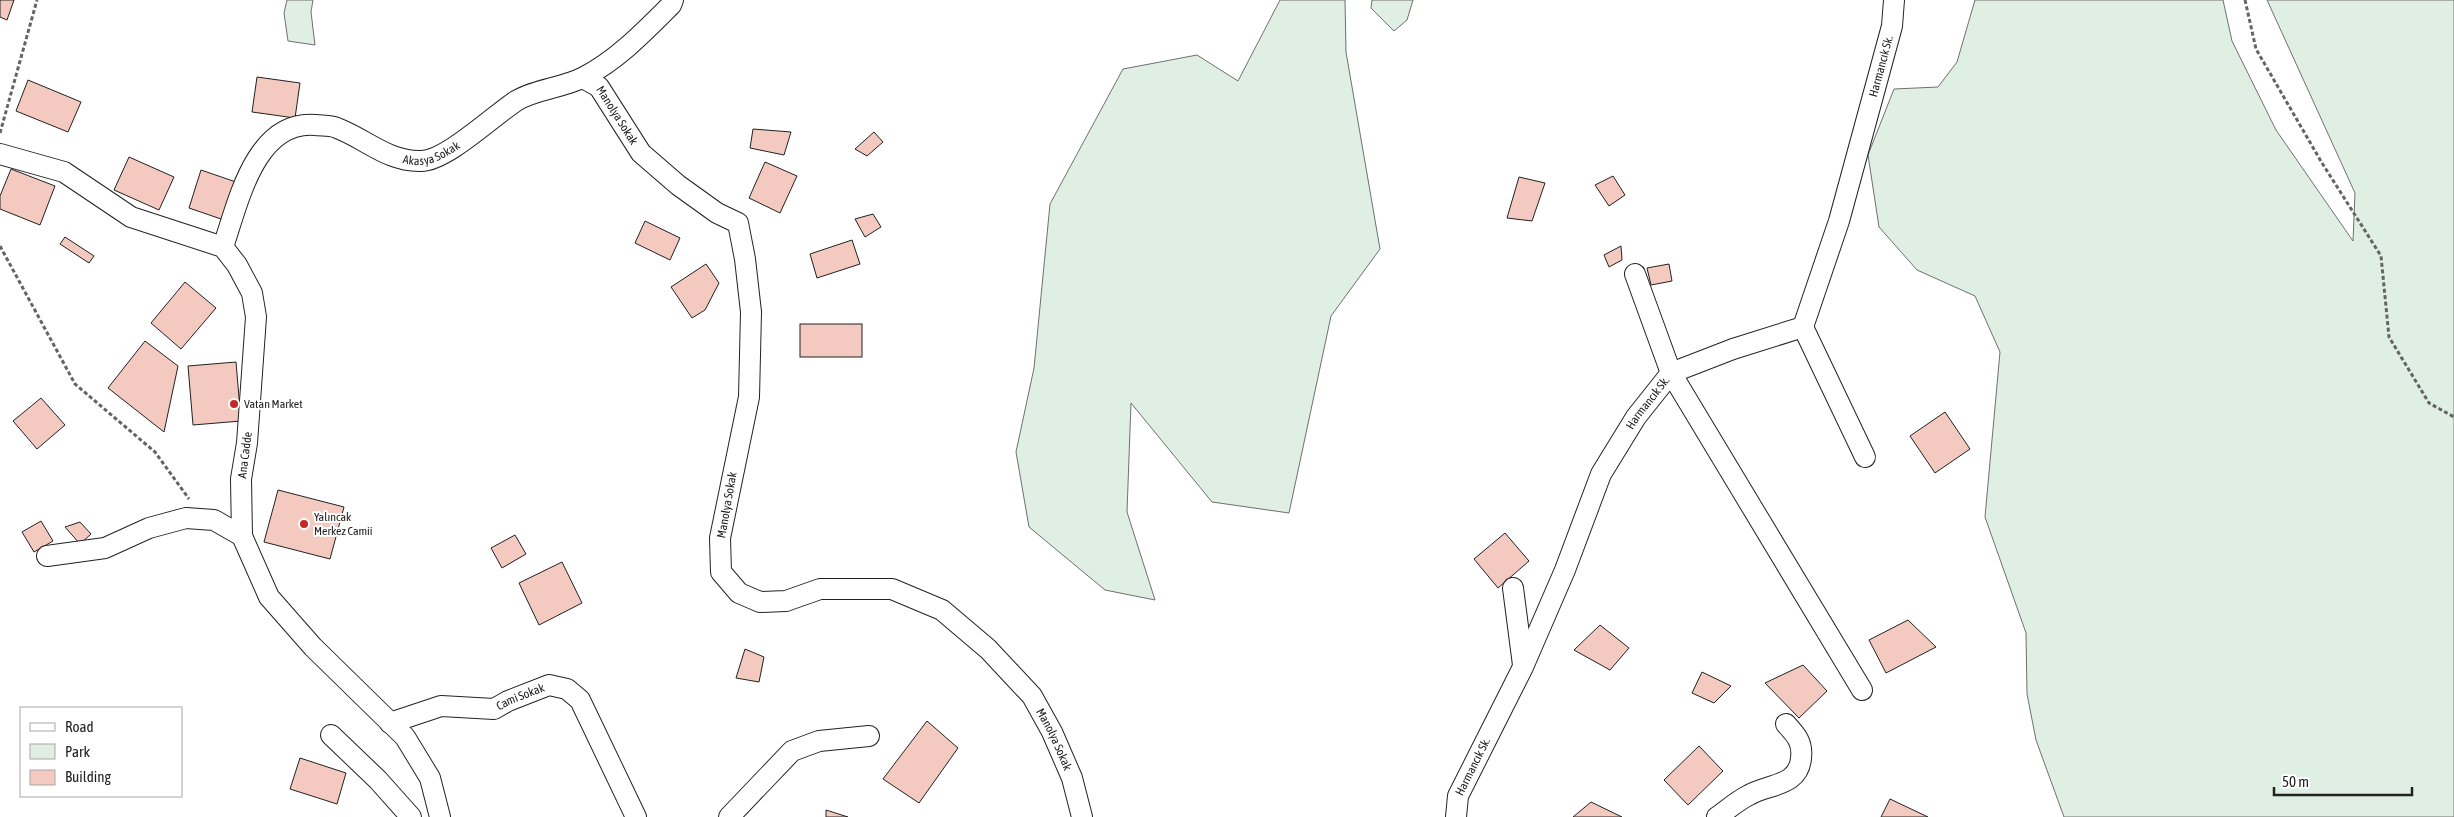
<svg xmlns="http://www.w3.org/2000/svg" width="2454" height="817" font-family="'Asap Condensed',sans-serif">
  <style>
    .green { fill: #e0efe3; stroke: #6f6f6f }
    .building { fill: #f3c9c0; stroke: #222 }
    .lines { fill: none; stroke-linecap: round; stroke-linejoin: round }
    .minor-casing { stroke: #222; stroke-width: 22 }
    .path { stroke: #646464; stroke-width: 3; stroke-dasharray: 4 2.5; stroke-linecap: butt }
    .minor { stroke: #fff; stroke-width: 20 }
    .poi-dot { fill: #c62828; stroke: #fff; stroke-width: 2 }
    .labels { text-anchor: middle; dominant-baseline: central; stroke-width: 4; stroke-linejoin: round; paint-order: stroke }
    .street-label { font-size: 12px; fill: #222; stroke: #fff }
    .poi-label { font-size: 12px; fill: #222; stroke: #fff; text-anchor: start }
  </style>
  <rect width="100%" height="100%" fill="#fff"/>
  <g class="green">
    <polygon points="287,0 313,0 311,12 315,45 288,41 284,13"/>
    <polygon points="1280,0 1345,0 1346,52 1380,249 1331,316 1289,513 1212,502 1131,403 1127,512 1155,600 1105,590 1029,527 1016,452 1034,368 1050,204 1123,69 1197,55 1238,81"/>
    <polygon points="1372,0 1413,0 1407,20 1394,31 1371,8"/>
    <polygon points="1975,0 2223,0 2232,41 2276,130 2353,241 2355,193 2267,0 2454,0 2454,817 2064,817 2036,740 2027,694 2026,633 1985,517 2000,352 1975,296 1917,270 1879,227 1868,155 1894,89 1938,87 1957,62"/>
  </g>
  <g class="building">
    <polygon points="0,0 14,0 7,20 0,17"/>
    <polygon points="257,77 300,83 295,118 252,112"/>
    <polygon points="28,80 81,102 68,132 16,111"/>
    <polygon points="753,129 791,132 784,155 750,148"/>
    <polygon points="874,132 883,142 867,156 855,149"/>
    <polygon points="129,157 174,177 159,210 114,190"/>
    <polygon points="765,162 797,176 780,213 749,198"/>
    <polygon points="11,169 55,186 40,225 0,209 0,196"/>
    <polygon points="201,170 236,182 224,220 189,208"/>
    <polygon points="1613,176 1625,195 1609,206 1595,185"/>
    <polygon points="1519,177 1545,183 1532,221 1507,218"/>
    <polygon points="873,214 881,227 865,237 855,219"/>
    <polygon points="645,221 680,238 670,260 635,243"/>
    <polygon points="65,237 94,256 89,263 60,244"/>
    <polygon points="852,240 860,264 817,278 810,254"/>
    <polygon points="1621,246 1622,260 1609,267 1604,255"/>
    <polygon points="706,264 719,283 705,310 692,318 671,287"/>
    <polygon points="1669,264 1672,281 1651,285 1647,268"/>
    <polygon points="185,282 216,308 181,349 151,323"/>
    <rect x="800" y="324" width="62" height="33"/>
    <polygon points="145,341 178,366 164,432 108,388"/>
    <polygon points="236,362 241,421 193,425 188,366"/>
    <polygon points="41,398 65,425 37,449 13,421"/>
    <polygon points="1945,412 1970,449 1935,473 1910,436"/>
    <polygon points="278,490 344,507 330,559 264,542"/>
    <polygon points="41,521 53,541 34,552 22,532"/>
    <polygon points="80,522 91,534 80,544 65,527"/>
    <polygon points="1505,533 1529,561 1498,588 1474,559"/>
    <polygon points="515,535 526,554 502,568 491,548"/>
    <polygon points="562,562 582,603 539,625 519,583"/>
    <polygon points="1908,620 1936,647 1886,673 1869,640"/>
    <polygon points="1600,625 1629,648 1610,670 1574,650"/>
    <polygon points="745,649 764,657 759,682 736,678"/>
    <polygon points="1803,665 1827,691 1799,718 1765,683"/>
    <polygon points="1702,672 1731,686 1714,703 1692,693"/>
    <polygon points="927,721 958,748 919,803 883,779"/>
    <polygon points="1699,746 1723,771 1688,805 1664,780"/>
    <polygon points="300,758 346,773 337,804 290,789"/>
    <polygon points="1890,799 1928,817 1881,817"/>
    <polygon points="1591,802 1622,817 1573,817"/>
    <polygon points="826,810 848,817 826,817"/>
  </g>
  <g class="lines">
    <g class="minor-casing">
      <g id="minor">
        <path id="s1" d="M583,78L599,87L641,153L678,185L717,213L738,223L745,259L751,312L749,397L720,538L721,572L739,593L760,602L786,601L820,589H892L942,610L988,649L1032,696L1052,732L1072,778L1082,817"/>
        <polyline points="0,154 64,172 131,217 223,247 237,265 252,293 256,317 247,443 241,479 242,536 269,597 313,647 405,737 430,778 440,817"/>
        <path id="s2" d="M223,247C238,203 255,120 315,125C322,126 331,125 337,128C366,139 388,162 421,161C446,161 493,116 516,101C535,89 563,88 584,77C617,60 644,32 671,5L673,0"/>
        <polyline points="1635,274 1671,373 1862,690"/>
        <polyline points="1803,327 1865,457"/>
        <polyline points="47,556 105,548 149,528 186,518 214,520 242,536"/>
        <polyline points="1513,588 1523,665"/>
        <path id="s3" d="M390,723L441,706L494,709L508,701L549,685L567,689L580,700L636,817"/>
        <polyline points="331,735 378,780 411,817"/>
        <polyline points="729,817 792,751 819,741 869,736"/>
        <path id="s4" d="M1456,817L1458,796L1523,667L1565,570L1601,474L1636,417L1671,373L1733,349L1803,327L1839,221L1892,26L1894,0"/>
        <path d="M1717,817C1727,810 1737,801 1749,795C1769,784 1799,786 1801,758C1803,742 1796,735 1786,724"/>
      </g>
    </g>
    <g class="path">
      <polyline points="2245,0 2256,49 2322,163 2381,256 2389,337 2429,403 2454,417"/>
      <polyline points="0,133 37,0"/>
      <polyline points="0,246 75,384 155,452 189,499"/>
    </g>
    <use href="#minor" class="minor"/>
  </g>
  <g class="poi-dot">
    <circle cx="234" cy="404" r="5"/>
    <circle cx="304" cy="524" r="5"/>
  </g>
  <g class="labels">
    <g class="street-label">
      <text stroke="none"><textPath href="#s4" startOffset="909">Harmancık Sk.</textPath></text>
      <text stroke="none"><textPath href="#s1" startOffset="52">Manolya Sokak</textPath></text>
      <text stroke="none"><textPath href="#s2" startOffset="291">Akasya Sokak</textPath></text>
      <text stroke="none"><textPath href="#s4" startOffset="459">Harmancık Sk.</textPath></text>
      <text transform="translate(245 455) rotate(-83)">Ana Cadde</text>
      <text transform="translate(727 505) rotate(-80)">Manolya Sokak</text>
      <text stroke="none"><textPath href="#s3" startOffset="136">Cami Sokak</textPath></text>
      <text stroke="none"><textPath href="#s1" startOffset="982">Manolya Sokak</textPath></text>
      <text stroke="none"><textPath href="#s4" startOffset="54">Harmancık Sk.</textPath></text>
    </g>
    <g class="poi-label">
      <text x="244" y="404">Vatan Market</text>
      <text x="314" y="517">Yalıncak<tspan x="314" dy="14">Merkez Camii</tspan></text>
    </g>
  </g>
  <rect x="20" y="707" width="162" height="90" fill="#ffffff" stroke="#a7a7a7"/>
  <rect x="30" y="723" width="25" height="8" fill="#ffffff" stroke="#a7a7a7"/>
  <text x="65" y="732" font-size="15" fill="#222222">Road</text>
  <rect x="30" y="744" width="25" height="15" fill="#e0efe3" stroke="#a7a7a7"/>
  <text x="65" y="757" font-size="15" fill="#222222">Park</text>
  <rect x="30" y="770" width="25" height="15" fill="#f3c9c0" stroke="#a7a7a7"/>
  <text x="65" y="782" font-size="15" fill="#222222">Building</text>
  <path d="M2274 787v8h138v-8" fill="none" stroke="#222222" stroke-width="2.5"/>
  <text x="2282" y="787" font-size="15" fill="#222222" stroke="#ffffff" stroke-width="4" paint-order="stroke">50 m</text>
</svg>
